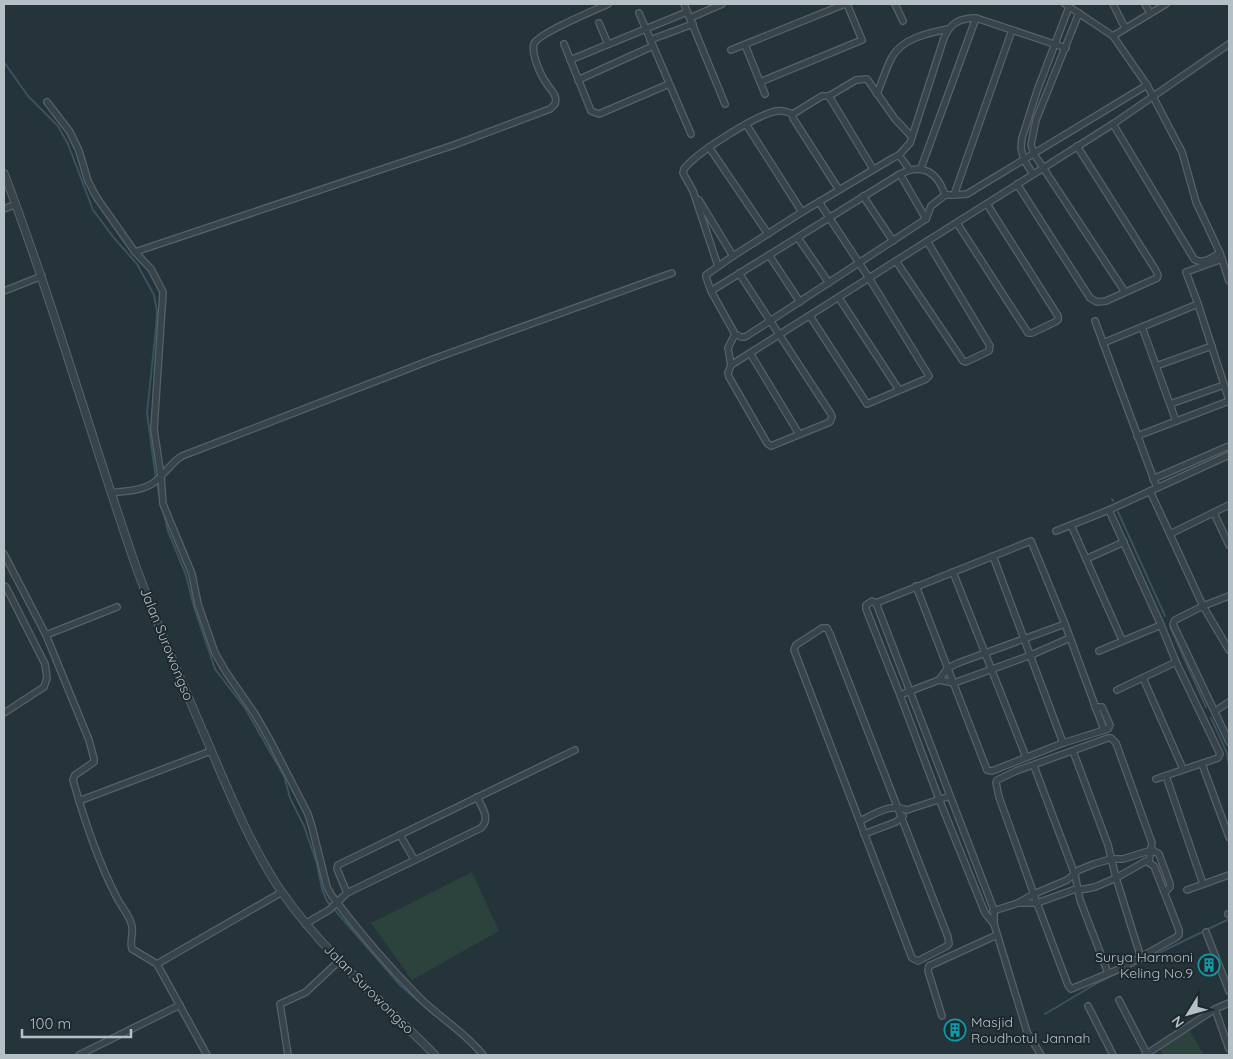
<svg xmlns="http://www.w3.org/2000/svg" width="1233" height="1059" font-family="Quicksand,sans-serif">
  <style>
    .green { fill: #2c423d }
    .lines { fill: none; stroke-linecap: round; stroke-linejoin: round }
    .stream { stroke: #3a5260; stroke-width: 2 }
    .minor-casing { stroke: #566268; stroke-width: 8 }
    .tertiary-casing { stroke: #566268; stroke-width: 9 }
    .minor { stroke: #38444b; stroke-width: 5.5 }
    .tertiary { stroke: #38444b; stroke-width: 7 }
    .labels { text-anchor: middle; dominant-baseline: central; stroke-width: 4; stroke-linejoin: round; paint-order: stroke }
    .street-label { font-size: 14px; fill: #b4bfc6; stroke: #1d292f }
    .poi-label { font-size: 14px; fill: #b4bfc6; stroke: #1d292f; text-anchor: end }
  </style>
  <rect width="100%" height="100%" fill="#25333a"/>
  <g class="green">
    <polygon points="472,872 499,931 412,980 371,923"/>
    <polygon points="1188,1027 1204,1055 1164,1055 1158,1047"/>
  </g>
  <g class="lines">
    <g class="stream">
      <polyline points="4,62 28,96 58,126 68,144 93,210 114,238 137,264 154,295 157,311 156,328 147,413 156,479"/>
      <polyline points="157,484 168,531 186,575 194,607 215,669 245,708 284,776 290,798 304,826 317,864 322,889 327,901 400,985 434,1015"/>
      <polyline points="1112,499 1113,501"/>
      <polyline points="1118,512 1165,616"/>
      <polyline points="1170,627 1206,707"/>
      <polyline points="1211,718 1227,753 1229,766"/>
      <polyline points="1045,1014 1097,983 1229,919"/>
    </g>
    <g class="minor-casing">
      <g id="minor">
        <polyline points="684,4 725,104"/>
        <polyline points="895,4 903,21"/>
        <polyline points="1065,4 1113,36 1147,85 1182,152 1196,202 1220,253 1229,281"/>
        <polyline points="1113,4 1125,28"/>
        <polyline points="1145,4 1150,13"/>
        <polyline points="639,13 691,134"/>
        <polyline points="1079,13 1036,120 1031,145 1034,154 1125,292"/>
        <polyline points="690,18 722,4"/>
        <polyline points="599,23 608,44"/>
        <polyline points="1113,36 1166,4"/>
        <polyline points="650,40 693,24"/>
        <polyline points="564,44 591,111 599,114 669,84"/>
        <polyline points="745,45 765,94"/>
        <polyline points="731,50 845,4"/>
        <polyline points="570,60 687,12"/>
        <polyline points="578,80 653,46"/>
        <polyline points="760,82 862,40 847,4"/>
        <path d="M877,94C882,82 886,68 892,57C903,38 928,33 948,29"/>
        <polyline points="829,96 873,169"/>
        <path d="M47,102L70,132L79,151L88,181L97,198L135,252L151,269L163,292L154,429L161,476L163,504L192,574L198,604L215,653L226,672L255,714L271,742L308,814L312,827L327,887L332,896C359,932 388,966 420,998C441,1019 464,1031 483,1055"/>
        <polyline points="746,124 802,212"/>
        <path d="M1113,124L1194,259C1202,265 1212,258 1220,253"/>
        <polyline points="709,147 768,234"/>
        <path d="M899,155L910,143L944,38C950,23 960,18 976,18L1066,48"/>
        <polyline points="921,168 976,18"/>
        <polyline points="909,169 899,155 893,158 802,212 733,256 706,275 706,277 711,291 735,334 741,337 745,337 770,321 926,219 931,206 945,195 954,195 1012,30"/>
        <polyline points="900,174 926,219"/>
        <polyline points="1033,174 1024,160 1021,148 1022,138 1037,91 1069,7"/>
        <polyline points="1017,184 1090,298 1097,302 1106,301 1157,278 1158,275 1155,269 1077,146"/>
        <polyline points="839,190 793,118 793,114 822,96 829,96 856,80 867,79 895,119 912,137"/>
        <polyline points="954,195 967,194 1147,85"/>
        <polyline points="863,196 893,241"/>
        <polyline points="699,200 733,256"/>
        <polyline points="4,209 16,204"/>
        <polyline points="957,223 1028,333 1032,333 1055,322 1058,320 1058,316 987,204"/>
        <polyline points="798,238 829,283"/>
        <path d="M135,252L454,145L550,109L555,104C558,95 551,91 547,84C541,76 531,54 534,44C537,34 595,10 608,4"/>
        <polyline points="769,255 800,302"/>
        <polyline points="1222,259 1186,272 1198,304 1229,400"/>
        <polyline points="896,261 963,361 966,362 989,351 990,346 927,241"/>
        <path d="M718,266L693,191L683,173L684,169C696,153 757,114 777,111C783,110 787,112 793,114"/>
        <polyline points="4,291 42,276"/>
        <path d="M711,291L900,174C922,163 937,171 945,195"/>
        <polyline points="839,298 899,390"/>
        <polyline points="810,316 867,404 926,379 929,376 869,278 819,202"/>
        <polyline points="1095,321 1157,488"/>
        <polyline points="1142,327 1176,421"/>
        <polyline points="735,334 728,348 731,365 728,373 729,377 767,443 771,446 830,422 832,417 831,414 739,273"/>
        <polyline points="1103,343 1198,304"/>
        <polyline points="750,353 799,434"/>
        <polyline points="731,365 1113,124 1229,44"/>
        <polyline points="1156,366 1212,346"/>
        <polyline points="1170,404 1224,385"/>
        <polyline points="1137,436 1229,401"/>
        <polyline points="1153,479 1229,446"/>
        <polyline points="1150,491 1203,606 1229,650"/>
        <path d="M111,493C124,491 142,491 153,483C164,476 170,463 182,456L436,358L672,273"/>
        <polyline points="1109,510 1161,625 1176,662 1220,754 1218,758 1156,779"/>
        <polyline points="1214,513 1229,545"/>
        <polyline points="1071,525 1122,640"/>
        <polyline points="1056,531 1109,510 1229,455"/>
        <polyline points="1170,534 1229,505"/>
        <path d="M4,554L46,635L89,740L94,759V762L75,775L73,780C84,819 97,859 116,896C120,905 128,913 131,923C135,931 129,941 132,949L157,964L207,1055"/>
        <polyline points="993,556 1063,743"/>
        <polyline points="1086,559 1124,542"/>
        <polyline points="953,572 1026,757"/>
        <polyline points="4,586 6,587 45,664 47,678 44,687 4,713"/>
        <polyline points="916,586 987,770 992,771 1063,743 1108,729 1110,725 1102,707 1095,707"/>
        <polyline points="1229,596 1203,606 1175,620 1173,624 1229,742"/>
        <polyline points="876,603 994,910 994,924 1027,1032 1041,1055"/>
        <polygon points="822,628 827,628 830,634 948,937 949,944 947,946 918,961 912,958 794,650 796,645"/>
        <polyline points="46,635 117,607"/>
        <polyline points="1099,651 1161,625"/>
        <polyline points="1143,678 1183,769"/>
        <polyline points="939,680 954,683 1031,655 1070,638"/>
        <polyline points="1117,690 1176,662"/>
        <polyline points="900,695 939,680 948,668 958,663 1065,624"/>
        <polyline points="1215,711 1229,702"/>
        <polyline points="1073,751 1108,845 1116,878 1141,958"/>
        <polyline points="1202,764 1229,837"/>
        <polyline points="1034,766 1075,875 1080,900 1108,973"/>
        <polyline points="1166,776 1203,884"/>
        <polyline points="79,801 211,751"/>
        <path d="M860,821C875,814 890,803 907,810L950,796"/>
        <polyline points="864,834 896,822 903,816"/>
        <polyline points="400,835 414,859"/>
        <polyline points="1187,890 1229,875"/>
        <polyline points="347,893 337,869 338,865 575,750"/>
        <polyline points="1018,903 1037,903 1073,890 1085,889 1095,887 1116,878 1146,861 1154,866 1179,930 1179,935 1175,938 1119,969 1071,989 1068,985 1037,903 999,797 996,783 997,780 1016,771 1108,738 1111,738 1116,743 1152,843 1149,862"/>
        <polyline points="993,911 1018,903 1034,894 1067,880 1079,870 1094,864 1111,859 1123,859 1152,850 1159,854 1170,884 1170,887 1165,892"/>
        <polyline points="1228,914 1229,914"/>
        <path d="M305,924L329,910L347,893L481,828C491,818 482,808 477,797"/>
        <polyline points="994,924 985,913 939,799 900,695 866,609 866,605 872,601 876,603 1031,541 1065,624 1104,730"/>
        <polyline points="1206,932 1229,991"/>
        <polyline points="157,964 282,892"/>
        <polyline points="1119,1000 1147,1054"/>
        <polyline points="1088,1006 1113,1055"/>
        <polyline points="1215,1009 1229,1049"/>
        <polyline points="942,1016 928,971 929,966 997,935"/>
        <polyline points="79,1055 180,1005"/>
        <polyline points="288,1055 280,1004 306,992 339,961"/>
        <polyline points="1145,1055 1215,1009 1229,1003"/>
      </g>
    </g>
    <g class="tertiary-casing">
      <path id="tertiary" d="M4,173C52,299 89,430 133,558C153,616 178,673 202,729C226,784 248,842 281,891C324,953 383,1002 435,1055"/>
    </g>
    <use href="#minor" class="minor"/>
    <use href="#tertiary" class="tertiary"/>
  </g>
  <defs>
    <g id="building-ring" transform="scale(1.125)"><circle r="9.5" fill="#1d292f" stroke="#0f9aa8" stroke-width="1.5"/><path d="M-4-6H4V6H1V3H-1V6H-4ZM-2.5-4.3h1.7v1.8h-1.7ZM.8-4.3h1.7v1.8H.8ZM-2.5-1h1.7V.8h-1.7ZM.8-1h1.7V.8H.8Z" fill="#0f9aa8"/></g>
  </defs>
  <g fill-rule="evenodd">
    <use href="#building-ring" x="1209" y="965"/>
    <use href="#building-ring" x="955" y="1030"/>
  </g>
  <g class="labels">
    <g class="street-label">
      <text transform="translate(167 644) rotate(68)">Jalan Surowongso</text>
      <text transform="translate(369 989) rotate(45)">Jalan Surowongso</text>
    </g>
    <g class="poi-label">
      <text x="1193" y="957">Surya Harmoni<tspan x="1193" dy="16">Keling No.9</tspan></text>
      <text x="971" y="1022" text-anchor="start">Masjid<tspan x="971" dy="16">Roudhotul Jannah</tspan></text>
    </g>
  </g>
  <rect width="1233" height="1059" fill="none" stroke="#b4bfc6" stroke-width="10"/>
  <g transform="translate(1188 1014) rotate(233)" stroke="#1d292f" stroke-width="4" paint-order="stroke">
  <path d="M0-4L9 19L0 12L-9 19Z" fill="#b4bfc6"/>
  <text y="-8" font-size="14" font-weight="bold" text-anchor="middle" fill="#b4bfc6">N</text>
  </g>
  <path d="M22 1029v8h109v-8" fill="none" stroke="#b4bfc6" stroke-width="2.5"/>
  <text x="30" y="1029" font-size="15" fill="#b4bfc6" stroke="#1d292f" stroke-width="4" paint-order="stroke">100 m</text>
</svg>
